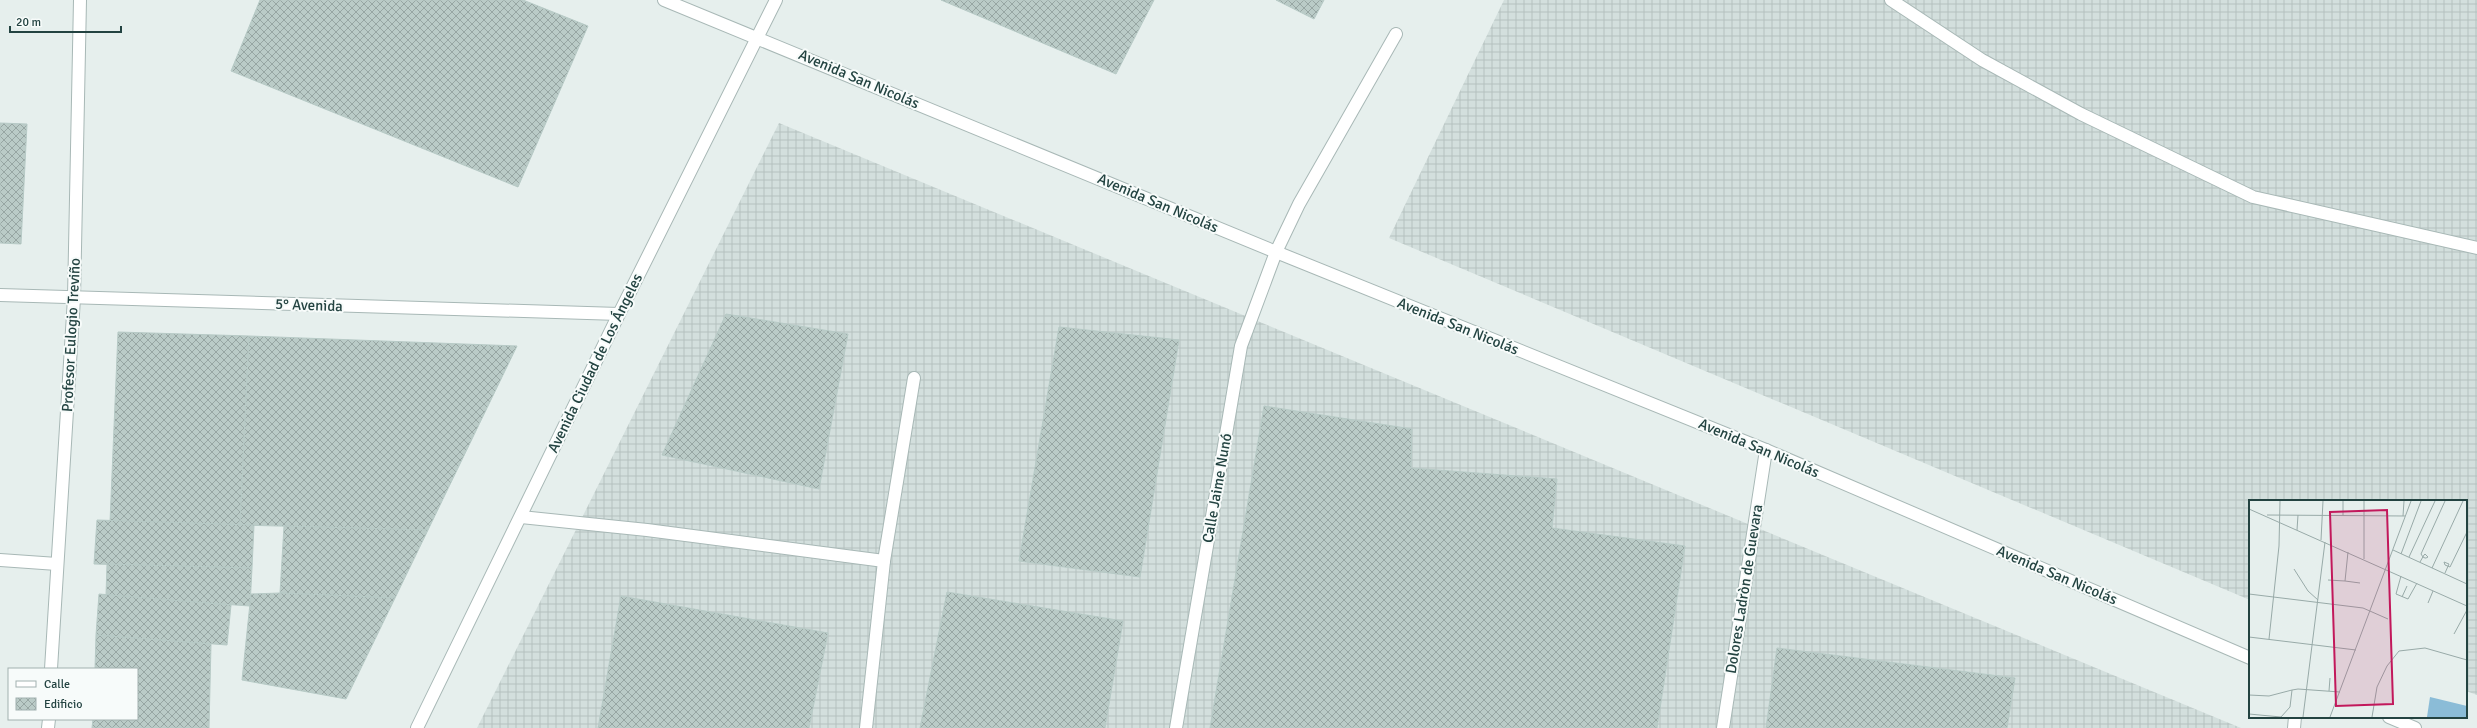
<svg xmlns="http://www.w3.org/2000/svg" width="2477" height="728" font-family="Signika,sans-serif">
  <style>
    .industrial { fill: url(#industrial-grid) }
    .building { fill: url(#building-cross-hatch); stroke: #b7cac6 }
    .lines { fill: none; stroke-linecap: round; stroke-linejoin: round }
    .service-casing { stroke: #a8b8b6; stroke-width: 14 }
    .minor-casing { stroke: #a8b8b6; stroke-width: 14 }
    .tertiary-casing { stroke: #a8b8b6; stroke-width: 14 }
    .service { stroke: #fff; stroke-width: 12 }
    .minor { stroke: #fff; stroke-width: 12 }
    .tertiary { stroke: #fff; stroke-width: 12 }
    .labels { text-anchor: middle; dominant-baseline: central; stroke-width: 4; stroke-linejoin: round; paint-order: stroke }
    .street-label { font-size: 15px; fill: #234341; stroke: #f7fbfa }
    .inset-road { fill: none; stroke: #98aaa8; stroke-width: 1 }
    .view { fill: #c2185b; fill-opacity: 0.15; stroke: #c2185b; stroke-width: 2 }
    .inset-edge { fill: none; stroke: #234341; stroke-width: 2 }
  </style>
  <defs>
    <pattern id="industrial-grid" width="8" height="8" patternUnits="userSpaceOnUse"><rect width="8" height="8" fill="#d3dfdd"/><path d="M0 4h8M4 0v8" fill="none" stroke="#b5c1bf"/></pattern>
    <pattern id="building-cross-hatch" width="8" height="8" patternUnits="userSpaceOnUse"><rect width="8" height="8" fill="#bacbc7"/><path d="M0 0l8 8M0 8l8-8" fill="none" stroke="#97a6a3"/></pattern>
  </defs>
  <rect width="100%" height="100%" fill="#e6efed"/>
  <g class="industrial">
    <polygon points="1504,0 2477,0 2477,695 2466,691 2466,501 2250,501 2250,600 1389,238"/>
    <polygon points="779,123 2241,728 477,728"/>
  </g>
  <g class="building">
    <polygon points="260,0 523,0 588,26 518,187 231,71"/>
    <polygon points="941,0 1154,0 1116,74"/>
    <polygon points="1276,0 1324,0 1314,19"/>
    <polygon points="0,123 27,124 21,244 0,243"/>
    <polygon points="726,314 848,334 819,489 662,455"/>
    <polygon points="1059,327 1179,340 1140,577 1019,561"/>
    <polygon points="118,332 249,336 240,525 110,522"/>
    <polygon points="249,336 517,346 428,530 240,525"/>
    <polygon points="1264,406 1412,429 1411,468 1557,479 1552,528 1685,546 1657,728 1210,728"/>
    <polygon points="97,520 254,525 252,568 94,564"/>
    <polygon points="284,526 428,530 395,598 280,593"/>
    <polygon points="107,564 252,568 250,606 106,596"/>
    <polygon points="947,592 1123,621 1105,728 920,728"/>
    <polygon points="280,593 395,598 346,699 242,680 251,594"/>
    <polygon points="99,594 231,605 227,645 96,635"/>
    <polygon points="621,596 828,633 809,728 598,728"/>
    <polygon points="96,635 211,644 209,728 92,728 93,719 137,719 137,669 95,669"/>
    <polygon points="1777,648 2015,678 2007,728 1766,728"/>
  </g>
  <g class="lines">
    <g class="service-casing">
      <g id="service">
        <polyline points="1891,0 1982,60 2081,114 2253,197 2477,248"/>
        <polyline points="1276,252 1299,204 1396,34"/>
        <polyline points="521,517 647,530 884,561 866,728"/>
        <polyline points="884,561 914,378"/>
        <polyline points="2294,728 2295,717"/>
      </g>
    </g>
    <g class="minor-casing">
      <g id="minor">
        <polyline points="0,295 619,314"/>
        <polyline points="0,560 57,564"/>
        <polyline points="51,669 74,298 80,0"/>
        <polyline points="48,728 49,719"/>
        <polyline points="1176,728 1241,346 1276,252"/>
      </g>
    </g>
    <g class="tertiary-casing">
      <g id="tertiary">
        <polyline points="664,0 1276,252 1766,450 2250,658"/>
        <polyline points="2389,717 2415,728"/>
        <polyline points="417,728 619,314 776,0"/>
        <polyline points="1723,728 1766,450"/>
      </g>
    </g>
    <use href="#service" class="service"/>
    <use href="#minor" class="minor"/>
    <use href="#tertiary" class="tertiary"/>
  </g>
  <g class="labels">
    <g class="street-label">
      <text transform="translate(859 79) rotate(23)">Avenida San Nicolás</text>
      <text transform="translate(1158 203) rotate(23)">Avenida San Nicolás</text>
      <text transform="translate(309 305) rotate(2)">5° Avenida</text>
      <text transform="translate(1458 326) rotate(22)">Avenida San Nicolás</text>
      <text transform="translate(71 335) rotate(-87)">Profesor Eulogio Treviño</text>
      <text transform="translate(595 363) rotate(-64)">Avenida Ciudad de Los Ángeles</text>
      <text transform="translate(1759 448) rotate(23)">Avenida San Nicolás</text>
      <text transform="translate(1217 488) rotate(-80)">Calle Jaime Nunó</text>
      <text transform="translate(2057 575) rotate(23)">Avenida San Nicolás</text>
      <text transform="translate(1744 589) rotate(-81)">Dolores Ladròn de Guevara</text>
    </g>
  </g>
  <g transform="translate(2249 500)">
    <rect width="218" height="218" fill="#e6efed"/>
    <path d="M181,197L218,206V217H178Z" fill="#8bbcd7"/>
    <path class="inset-road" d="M115,1V59M0,9L218,106M18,15L156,16M94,16V1M154,16L155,1M48,30L49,15M72,40L74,1M144,50L218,84M152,54L172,1M160,57L186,1M171,62L175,55L176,54L179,57L177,58H176L174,57L172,54L196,1M183,68L214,1M45,69L59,91L69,100M196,73L200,64L195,62L196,65L201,67L218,32M152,76L147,94L159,99L168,83M79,80L96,81L99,52M96,81L111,83M0,94L114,108L139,119M153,97L158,86M179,103L184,91M205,134L218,110M0,137L107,150M20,139L30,46L31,1M80,191L81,178M0,195L20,196L43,190M0,214L32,217L41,207L43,190L49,189L91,192M54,217L76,42M81,217L162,1M123,217L128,187L138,166L150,151L176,148L218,160"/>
    <path class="view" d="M138,10L144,204L87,206L81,12Z"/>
    <rect width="218" height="218" class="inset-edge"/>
  </g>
  <rect x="8" y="668" width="130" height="52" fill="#f7fbfa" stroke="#a2b1b0"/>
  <rect x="16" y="681" width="20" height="6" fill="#ffffff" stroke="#a2b1b0"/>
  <text x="44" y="688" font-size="12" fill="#234341">Calle</text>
  <rect x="16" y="698" width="20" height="12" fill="url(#building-cross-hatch)" stroke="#a2b1b0"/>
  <text x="44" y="708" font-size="12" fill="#234341">Edificio</text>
  <path d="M10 26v6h111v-6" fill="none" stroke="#234341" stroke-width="2"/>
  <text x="16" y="26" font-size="12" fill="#234341" stroke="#f7fbfa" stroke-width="3" paint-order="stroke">20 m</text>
</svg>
